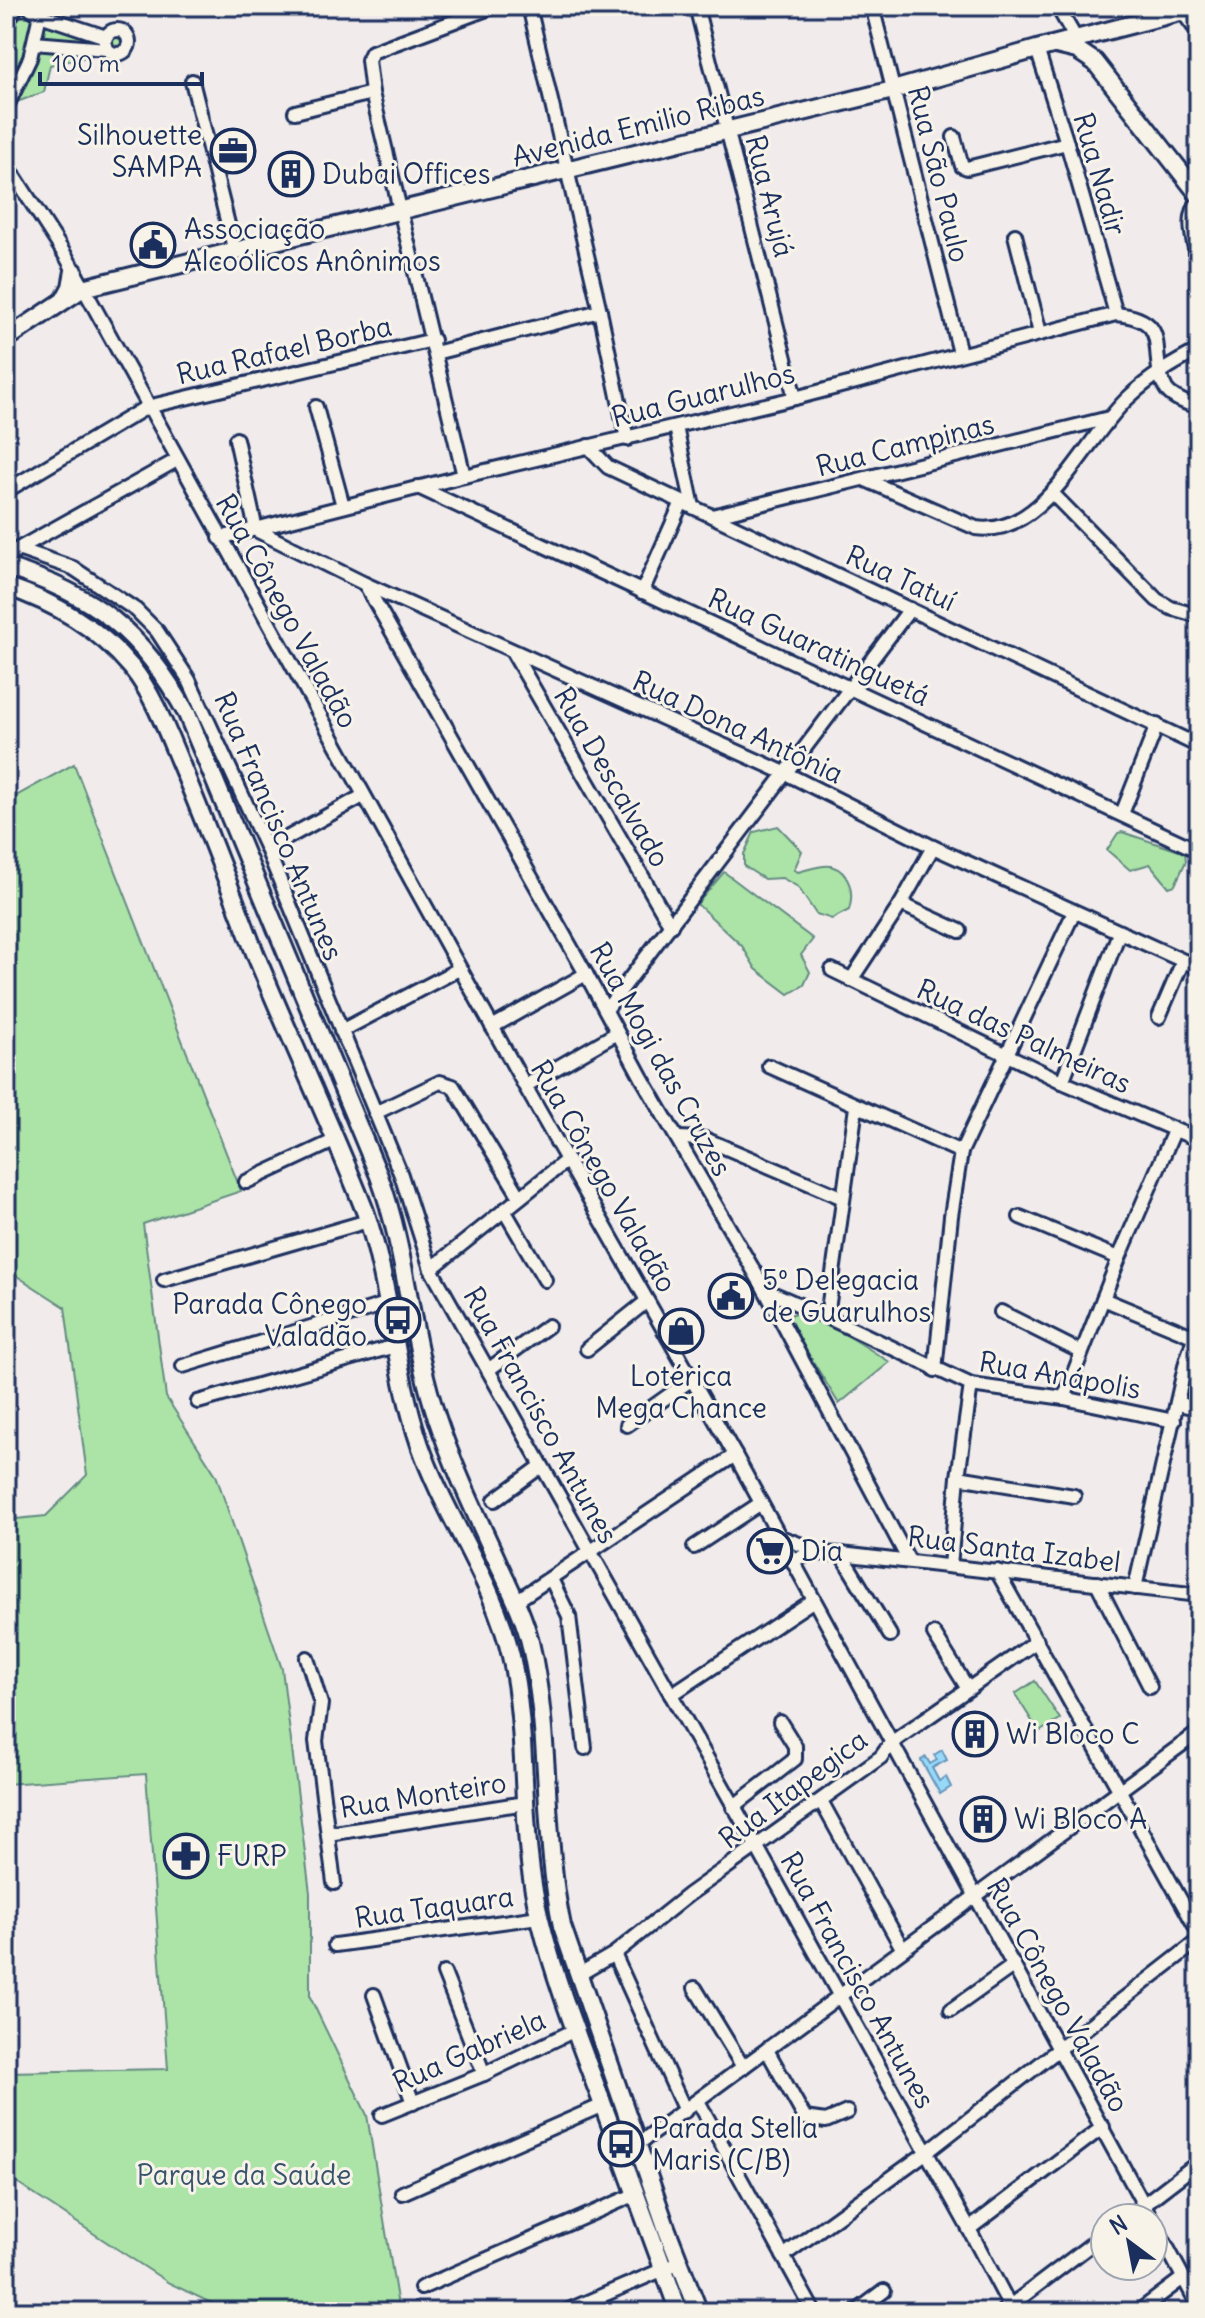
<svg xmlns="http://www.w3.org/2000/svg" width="1205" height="2318" font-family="Delius,sans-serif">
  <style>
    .green { fill: #ace4a7; stroke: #648a82; stroke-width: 2 }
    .water { fill: #97d9f9; stroke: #6595bb; stroke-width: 2 }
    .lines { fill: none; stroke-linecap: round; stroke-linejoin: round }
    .minor-casing { stroke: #1b2f5e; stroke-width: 18 }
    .major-casing { stroke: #1b2f5e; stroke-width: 22 }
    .minor { stroke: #f7f3e8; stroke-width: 12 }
    .major { stroke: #f7f3e8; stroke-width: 16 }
    .labels { text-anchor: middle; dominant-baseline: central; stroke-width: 6; stroke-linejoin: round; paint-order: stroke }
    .street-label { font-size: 28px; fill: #1b2f5e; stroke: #f7f3e8 }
    .poi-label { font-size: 28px; fill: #1b2f5e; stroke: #f7f3e8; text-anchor: start }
    .park-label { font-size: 28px; fill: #38536d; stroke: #f7f3e8 }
  </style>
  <rect width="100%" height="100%" fill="#f1eceb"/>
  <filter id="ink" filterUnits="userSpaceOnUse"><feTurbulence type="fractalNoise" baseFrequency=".0125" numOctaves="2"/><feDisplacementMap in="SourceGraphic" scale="16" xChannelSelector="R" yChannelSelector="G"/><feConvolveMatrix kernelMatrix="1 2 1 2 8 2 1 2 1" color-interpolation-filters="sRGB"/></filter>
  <g filter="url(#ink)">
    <g class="green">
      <polygon points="23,6 103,32 119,27 130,32 133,47 123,56 104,53 50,65 44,92 6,106 6,27"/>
      <path d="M74,764L241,1191L143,1224L166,1397L216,1475L282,1669L310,1893V1997L367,2115L399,2312H357L348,2304L289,2312H230L169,2283L6,2176V2072L168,2069L146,1774L6,1784V1520L46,1516L87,1475L65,1307L6,1269V1029L11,1028C0,952 8,874 14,797Z"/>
      <path d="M778,826L802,851L794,870L798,872C807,870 822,864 831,866C851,872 854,894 849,910L832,919L816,914L798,887L782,878L764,879L744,866V854L754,832Z"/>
      <polygon points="1122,832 1185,853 1186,861 1175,885 1169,887 1150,864 1130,870 1107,850 1118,833"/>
      <polygon points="724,872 813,939 801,955 810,972 804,985 789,994 756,969 742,946 697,904"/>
      <path d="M792,1314C819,1313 866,1348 890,1362L839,1404L792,1327L789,1321Z"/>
      <polygon points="1035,1681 1060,1719 1039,1732 1015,1694"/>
    </g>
    <polygon class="water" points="942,1750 947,1760 932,1768 939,1781 946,1777 951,1787 940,1794 921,1760 926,1757 930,1764 937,1760 934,1755"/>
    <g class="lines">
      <g class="minor-casing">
        <g id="minor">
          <polyline points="28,6 40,15 106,37"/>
          <polyline points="529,6 600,311 627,439"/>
          <polyline points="696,6 795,398"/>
          <polyline points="872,6 960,353"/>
          <polyline points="1057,6 1076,39"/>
          <polyline points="1182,11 1199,34"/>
          <polyline points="6,24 17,6"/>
          <circle cx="117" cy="42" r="12"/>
          <polyline points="34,43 107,49"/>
          <polyline points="1037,49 1067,143 1116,314"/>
          <polyline points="192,81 235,252"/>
          <polyline points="6,108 30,58 42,6"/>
          <polyline points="295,112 372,93"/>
          <polyline points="954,137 962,166 967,168 1067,143"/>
          <polyline points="6,163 67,258 525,1086 735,1455 1151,2218"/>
          <path d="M1199,201C1184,219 1195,245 1199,266"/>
          <polyline points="1015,235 1040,333"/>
          <polyline points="435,353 600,311"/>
          <polyline points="316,407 343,506"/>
          <polyline points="676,427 693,507"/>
          <polyline points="236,439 256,530 365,584 787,774 933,847 1199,968"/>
          <polyline points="588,446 608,467 1199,746"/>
          <polyline points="464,476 372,93 368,60 372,52 495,6"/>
          <path d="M866,480L976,528C1044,538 1085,438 1128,398C1150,377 1172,364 1199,350"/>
          <polyline points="418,487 1199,851"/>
          <polyline points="6,491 147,407 433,340"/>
          <polyline points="1052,493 1157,600 1171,608 1199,616"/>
          <polyline points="712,516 1109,418"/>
          <path d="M220,538L464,476L795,398L1116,314C1176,320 1146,354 1166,389C1172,399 1188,403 1199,408"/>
          <polyline points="18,549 73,568 136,610 157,631 189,680 267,849 401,1175 431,1269 757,1847 969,2229 1013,2312"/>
          <polyline points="6,561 18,549 177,460"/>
          <polyline points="365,584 586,974 642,1078 765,1290 909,1561"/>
          <polyline points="642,592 682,502"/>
          <polyline points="512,651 671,926"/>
          <polyline points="1122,814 1157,725"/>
          <polyline points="267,849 363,796"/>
          <polyline points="901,904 960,931"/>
          <polyline points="832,970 1067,1084 1199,1140"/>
          <polyline points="851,980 901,904 933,847"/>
          <polyline points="606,1010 910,609"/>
          <polyline points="1159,1017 1183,961"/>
          <polyline points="492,1027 586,974"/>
          <polyline points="341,1031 459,969"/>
          <polyline points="769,1066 961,1152"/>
          <polyline points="1062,1082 1119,933"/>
          <polyline points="525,1086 617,1033"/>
          <polyline points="375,1113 440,1082 453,1086 520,1197"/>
          <polyline points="678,1138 705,1139 843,1198"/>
          <polyline points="246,1182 336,1140"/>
          <polyline points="504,1210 545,1280"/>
          <polyline points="1020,1217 1119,1258"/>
          <polyline points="431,1269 567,1160"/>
          <polyline points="164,1280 368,1221"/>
          <polyline points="765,1290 827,1317 971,1385 1064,1398 1174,1421"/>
          <polyline points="1103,1299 1195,1337"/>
          <polyline points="1001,1312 1081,1352"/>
          <polyline points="827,1317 856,1107"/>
          <polyline points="587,1349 647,1301"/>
          <polyline points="183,1366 386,1304"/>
          <polyline points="488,1370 548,1326"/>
          <polyline points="935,1370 951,1216 961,1152 1074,912"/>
          <polyline points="1064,1398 1119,1258 1174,1131"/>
          <polyline points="198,1402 395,1346"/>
          <polyline points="1178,1404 1199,1408"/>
          <polyline points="627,1425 692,1379"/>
          <polyline points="958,1477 1074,1496"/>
          <polyline points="495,1500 540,1467"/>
          <polyline points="780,1537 821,1552"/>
          <polyline points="694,1547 761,1503"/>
          <polyline points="841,1554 890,1635"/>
          <polyline points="792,1560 815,1553 841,1554 1199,1595"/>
          <polyline points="950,1566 958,1477 971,1385"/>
          <polyline points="997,1571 1199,1933"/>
          <polyline points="551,1579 569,1616 585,1748"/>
          <polyline points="1097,1583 1150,1687"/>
          <polyline points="1135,1588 1186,1362 1199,1323"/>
          <polyline points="516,1601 735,1455"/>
          <polyline points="934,1634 968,1689"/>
          <polyline points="307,1658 321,1704 316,1741 334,1883"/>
          <polyline points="671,1695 814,1600"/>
          <polyline points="821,1801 902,1948"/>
          <polyline points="733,1807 795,1759 795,1746 780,1722"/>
          <polyline points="328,1834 525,1803"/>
          <polyline points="335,1945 539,1917"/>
          <polyline points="614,1954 685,2111"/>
          <polyline points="444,1973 484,2074"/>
          <polyline points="578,1975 614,1954 688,1895 881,1757 891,1743 1037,1641"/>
          <polyline points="695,1988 743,2067"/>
          <polyline points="374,1995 413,2103"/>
          <polyline points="951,2010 1014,1965"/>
          <polyline points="767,2050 805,2118 826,2121 847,2112"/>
          <polyline points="698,2101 814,2312"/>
          <polyline points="382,2115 484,2074 575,2030"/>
          <polyline points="638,2144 1199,1732"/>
          <polyline points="402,2193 603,2105"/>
          <polyline points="1126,2218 1199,2162"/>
          <polyline points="1153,2221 1199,2307"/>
          <polyline points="969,2229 1103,2127"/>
          <polyline points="783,2256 927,2152 1199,1940"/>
          <polyline points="421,2288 634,2195"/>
          <polyline points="564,2312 671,2266"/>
          <polyline points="856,2312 884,2291"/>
          <polyline points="1002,2312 1105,2234"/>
          <polyline points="1138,2312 1183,2278"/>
        </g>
      </g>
      <g class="major-casing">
        <g id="major">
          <polyline points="1056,45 1077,50 1095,62 1199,195"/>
          <polyline points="64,300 71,287 74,271"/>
          <polyline points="6,339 83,288 893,90 1037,49 1199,7"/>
          <path d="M6,567C95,594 142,632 187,714L379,1176C408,1255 410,1338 437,1418C453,1466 475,1512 496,1558C508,1585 523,1613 530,1642C552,1736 542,1833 562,1926L667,2230L699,2312"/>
          <path d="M6,586C55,603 98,627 132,668C153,694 166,729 179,760C206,824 230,888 255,953C290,1039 331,1124 365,1211C391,1286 394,1369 420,1445C445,1517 494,1581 511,1656C530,1742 518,1833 540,1919C555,1980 578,2038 600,2097C626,2168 653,2240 679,2312"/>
        </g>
      </g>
      <use href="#minor" class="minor"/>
      <use href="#major" class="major"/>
    </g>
  </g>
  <defs>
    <g id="office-ring" transform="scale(2.3)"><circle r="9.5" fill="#f7f3e8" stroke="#1b2f5e" stroke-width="1.5"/><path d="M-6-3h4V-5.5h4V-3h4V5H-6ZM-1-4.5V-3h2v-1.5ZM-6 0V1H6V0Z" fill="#1b2f5e"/></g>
    <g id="building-ring" transform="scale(2.3)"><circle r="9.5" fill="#f7f3e8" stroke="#1b2f5e" stroke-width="1.5"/><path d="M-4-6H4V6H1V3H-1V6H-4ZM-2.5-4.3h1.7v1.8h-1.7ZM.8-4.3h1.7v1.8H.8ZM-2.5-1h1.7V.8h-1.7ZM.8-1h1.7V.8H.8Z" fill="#1b2f5e"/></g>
    <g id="civic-ring" transform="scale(2.3)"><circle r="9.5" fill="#f7f3e8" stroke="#1b2f5e" stroke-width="1.5"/><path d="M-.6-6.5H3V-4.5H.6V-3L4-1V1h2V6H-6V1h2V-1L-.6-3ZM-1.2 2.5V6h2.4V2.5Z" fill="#1b2f5e"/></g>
    <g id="bus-ring" transform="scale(2.3)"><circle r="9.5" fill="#f7f3e8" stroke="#1b2f5e" stroke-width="1.5"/><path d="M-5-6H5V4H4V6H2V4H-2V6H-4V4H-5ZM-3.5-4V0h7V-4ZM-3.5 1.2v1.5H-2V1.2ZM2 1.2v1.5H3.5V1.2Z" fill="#1b2f5e"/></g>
    <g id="shop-ring" transform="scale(2.3)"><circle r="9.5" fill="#f7f3e8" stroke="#1b2f5e" stroke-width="1.5"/><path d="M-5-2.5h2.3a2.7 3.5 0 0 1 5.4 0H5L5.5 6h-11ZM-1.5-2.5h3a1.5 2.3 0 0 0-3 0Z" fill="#1b2f5e"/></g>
    <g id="supermarket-ring" transform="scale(2.3)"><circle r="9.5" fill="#f7f3e8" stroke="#1b2f5e" stroke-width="1.5"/><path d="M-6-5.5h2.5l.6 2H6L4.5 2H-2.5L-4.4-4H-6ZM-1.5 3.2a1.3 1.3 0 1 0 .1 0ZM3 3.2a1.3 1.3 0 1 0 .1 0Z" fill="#1b2f5e"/></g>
    <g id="pharmacy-ring" transform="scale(2.3)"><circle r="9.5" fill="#f7f3e8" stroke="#1b2f5e" stroke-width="1.5"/><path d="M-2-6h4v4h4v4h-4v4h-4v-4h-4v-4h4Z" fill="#1b2f5e"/></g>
  </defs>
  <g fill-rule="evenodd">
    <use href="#office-ring" x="233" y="151"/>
    <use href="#building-ring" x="291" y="174"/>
    <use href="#civic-ring" x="153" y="245"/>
    <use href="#civic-ring" x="731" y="1296"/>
    <use href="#bus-ring" x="398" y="1320"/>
    <use href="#shop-ring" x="681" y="1331"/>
    <use href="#supermarket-ring" x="770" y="1551"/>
    <use href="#building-ring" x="975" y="1734"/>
    <use href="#building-ring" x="983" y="1819"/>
    <use href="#pharmacy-ring" x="186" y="1856"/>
    <use href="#bus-ring" x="621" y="2144"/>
  </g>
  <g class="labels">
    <g class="street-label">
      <text transform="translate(638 126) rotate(-14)">Avenida Emilio Ribas</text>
      <text transform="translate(939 174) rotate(76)">Rua São Paulo</text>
      <text transform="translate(1100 174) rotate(74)">Rua Nadir</text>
      <text transform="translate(770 196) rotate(76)">Rua Arujá</text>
      <text transform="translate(284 350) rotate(-13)">Rua Rafael Borba</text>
      <text transform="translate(703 395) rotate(-14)">Rua Guarulhos</text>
      <text transform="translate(905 445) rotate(-14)">Rua Campinas</text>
      <text transform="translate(901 578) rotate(25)">Rua Tatuí</text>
      <text transform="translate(287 611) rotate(61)">Rua Cônego Valadão</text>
      <text transform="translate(819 647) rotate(25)">Rua Guaratinguetá</text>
      <text transform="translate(738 727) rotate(25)">Rua Dona Antônia</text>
      <text transform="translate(612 777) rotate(60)">Rua Descalvado</text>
      <text transform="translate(279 826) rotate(67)">Rua Francisco Antunes</text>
      <text transform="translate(1024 1036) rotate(25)">Rua das Palmeiras</text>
      <text transform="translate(661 1059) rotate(61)">Rua Mogi das Cruzes</text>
      <text transform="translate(604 1176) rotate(60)">Rua Cônego Valadão</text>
      <text transform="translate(1060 1375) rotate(10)">Rua Anápolis</text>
      <text transform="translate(541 1415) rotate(61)">Rua Francisco Antunes</text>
      <text transform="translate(1014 1549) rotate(7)">Rua Santa Izabel</text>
      <text transform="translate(793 1789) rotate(-37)">Rua Itapegica</text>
      <text transform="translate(423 1795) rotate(-9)">Rua Monteiro</text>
      <text transform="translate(434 1907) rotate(-8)">Rua Taquara</text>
      <text transform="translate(858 1980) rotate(61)">Rua Francisco Antunes</text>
      <text transform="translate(1058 1995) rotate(61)">Rua Cônego Valadão</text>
      <text transform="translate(469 2051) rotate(-24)">Rua Gabriela</text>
    </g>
    <g class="poi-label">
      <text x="202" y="135" text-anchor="end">Silhouette<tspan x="202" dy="32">SAMPA</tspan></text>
      <text x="322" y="174">Dubai Offices</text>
      <text x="184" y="229">Associação<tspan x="184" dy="32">Alcoólicos Anônimos</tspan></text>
      <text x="762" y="1280">5º Delegacia<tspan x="762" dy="32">de Guarulhos</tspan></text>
      <text x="367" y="1304" text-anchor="end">Parada Cônego<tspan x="367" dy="32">Valadão</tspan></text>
      <text x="681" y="1376" text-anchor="middle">Lotérica<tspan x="681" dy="32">Mega Chance</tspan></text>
      <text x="801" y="1551">Dia</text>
      <text x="1006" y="1734">Wi Bloco C</text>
      <text x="1014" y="1819">Wi Bloco A</text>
      <text x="217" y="1856">FURP</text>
      <text x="652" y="2128">Parada Stella<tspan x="652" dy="32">Maris (C/B)</tspan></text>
    </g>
    <g class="park-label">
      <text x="244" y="2175">Parque da Saúde</text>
    </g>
  </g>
  <rect width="1205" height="2318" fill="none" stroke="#f7f3e8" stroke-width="32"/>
  <rect x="16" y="16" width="1173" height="2286" fill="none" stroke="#1b2f5e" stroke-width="3" filter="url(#ink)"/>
  <g transform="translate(1129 2242) rotate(328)"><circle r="38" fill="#f7f3e8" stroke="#9fa5b1" stroke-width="2"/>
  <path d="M0-6L14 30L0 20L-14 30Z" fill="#1b2f5e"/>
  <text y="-12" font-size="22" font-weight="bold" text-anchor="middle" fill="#1b2f5e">N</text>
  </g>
  <path d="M40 72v12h162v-12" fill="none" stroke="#1b2f5e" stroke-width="4"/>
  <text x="52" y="72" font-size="24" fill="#1b2f5e" stroke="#f7f3e8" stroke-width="6" paint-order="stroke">100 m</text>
</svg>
